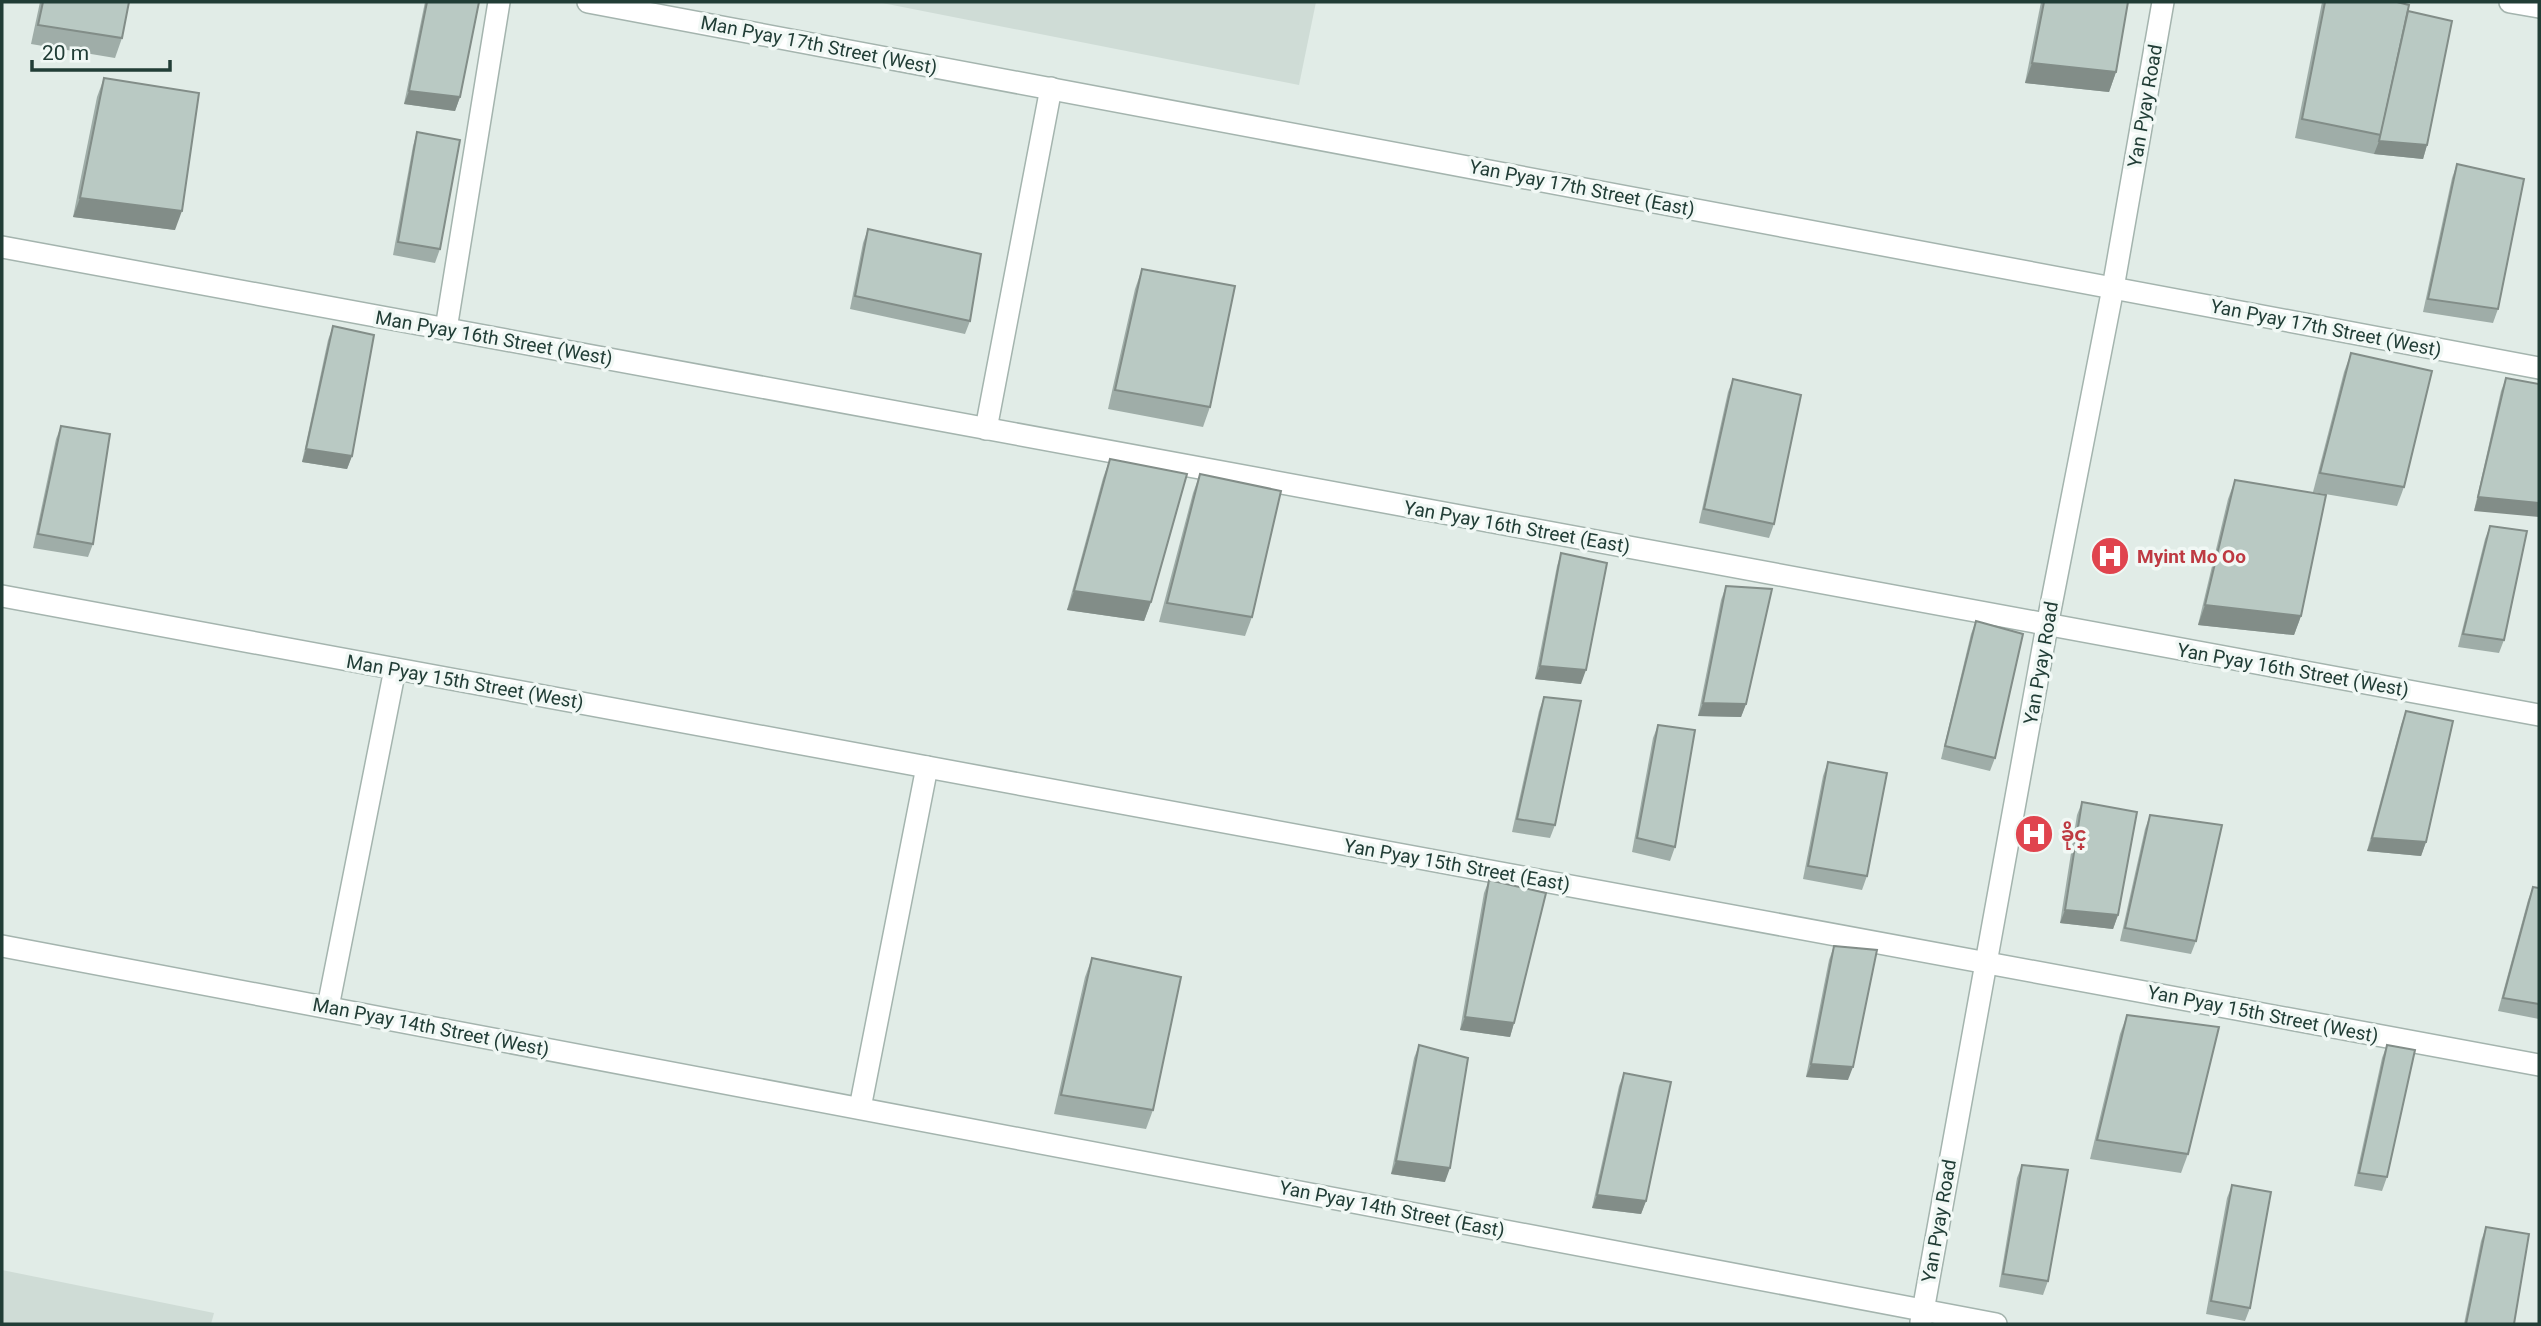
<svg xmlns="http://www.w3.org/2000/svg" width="2541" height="1326" font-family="Roboto,'Noto Sans Myanmar',sans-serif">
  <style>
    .built { fill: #cfdcd6 }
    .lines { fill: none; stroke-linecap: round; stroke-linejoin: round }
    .minor-casing { stroke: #a4b4ae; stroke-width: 24 }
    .minor { stroke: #fff; stroke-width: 21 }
    .wall { fill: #9fada8 }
    .shaded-wall { fill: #828d88 }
    .building { fill: #b9c9c3; stroke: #828d88; stroke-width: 2 }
    .labels { text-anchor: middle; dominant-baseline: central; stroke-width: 7; stroke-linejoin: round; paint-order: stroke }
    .street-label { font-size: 19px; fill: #213d36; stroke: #f1f8f5 }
    .health-label { font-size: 19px; font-weight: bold; fill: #be3a42; stroke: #f1f8f5; text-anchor: start }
  </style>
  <rect width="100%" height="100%" fill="#e1ece7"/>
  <g class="built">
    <polygon points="877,2 1316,2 1299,85"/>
    <polygon points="2,1270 214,1313 211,1324 2,1324"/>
  </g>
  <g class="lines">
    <g class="minor-casing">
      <g id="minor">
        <polyline points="588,2 2539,368"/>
        <polyline points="2510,2 2539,7"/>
        <polyline points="2,247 2539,715"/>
        <polyline points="446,329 499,2"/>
        <polyline points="986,429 1051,88"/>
        <polyline points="2,596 2539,1065"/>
        <polyline points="2,946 1996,1324"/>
        <polyline points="328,1007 395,669"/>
        <polyline points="860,1108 927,767"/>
        <polyline points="1921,1322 2047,626 2113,288 2163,2"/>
      </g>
    </g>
    <use href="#minor" class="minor"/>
  </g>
  <g class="wall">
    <polygon points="40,2 129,2 122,38 115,58 31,44"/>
    <polygon points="425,2 479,2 460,97 455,111 404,104"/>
    <polygon points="2041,2 2128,2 2116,72 2109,92 2025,83"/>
    <polygon points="2322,2 2397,2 2408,11 2427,145 2423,159 2374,154 2295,138"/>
    <polygon points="104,78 175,230 73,217 97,97"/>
    <polygon points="417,132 440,249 435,263 393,255 413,146"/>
    <polygon points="2457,164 2498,309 2493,323 2423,312 2452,178"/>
    <polygon points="868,229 970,321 965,334 850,309 863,243"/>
    <polygon points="1142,269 1210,407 1203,427 1108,409 1135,289"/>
    <polygon points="333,326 352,456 347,469 302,462 328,340"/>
    <polygon points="2351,353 2404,487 2397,506 2313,492 2344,372"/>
    <polygon points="2506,378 2539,384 2474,511 2501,391"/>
    <polygon points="1733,379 1774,524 1769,538 1699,523 1728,392"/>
    <polygon points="61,426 93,544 88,557 33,548 56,439"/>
    <polygon points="1110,459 1151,602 1144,621 1067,610 1103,478"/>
    <polygon points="1200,474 1252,617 1245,636 1159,622 1193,493"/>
    <polygon points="2235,480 2301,616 2294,635 2198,625 2228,499"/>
    <polygon points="2490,526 2504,640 2499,653 2458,647 2485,539"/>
    <polygon points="1561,553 1581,684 1535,679 1557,566"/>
    <polygon points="1726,586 1746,704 1741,717 1698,716 1721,600"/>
    <polygon points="1976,621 1995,758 1990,771 1941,759 1971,634"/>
    <polygon points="1544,697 1555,825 1550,838 1512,832 1539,711"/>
    <polygon points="2406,711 2426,842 2421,856 2367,851 2401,725"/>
    <polygon points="1658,725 1675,847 1670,861 1632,852 1653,738"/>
    <polygon points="1828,762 1867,876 1862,890 1803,879 1823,776"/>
    <polygon points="2082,802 2118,915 2113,929 2060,923 2077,815"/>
    <polygon points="2150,815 2196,941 2191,954 2120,941 2145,829"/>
    <polygon points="1489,880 1514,1023 1510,1037 1460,1030 1484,893"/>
    <polygon points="2533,887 2539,888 2539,1019 2498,1011 2528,900"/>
    <polygon points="1834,946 1848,1080 1806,1077 1829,960"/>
    <polygon points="1092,958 1153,1110 1146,1129 1054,1114 1085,977"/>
    <polygon points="2127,1015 2188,1154 2181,1173 2090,1159 2120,1034"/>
    <polygon points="1419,1045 1445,1182 1391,1174 1414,1058"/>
    <polygon points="2387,1045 2387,1177 2382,1191 2354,1186 2382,1058"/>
    <polygon points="1624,1073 1646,1201 1641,1214 1592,1208 1619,1086"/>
    <polygon points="2022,1165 2048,1281 2043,1295 1999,1287 2017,1178"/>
    <polygon points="2232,1185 2250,1308 2245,1321 2206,1314 2227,1198"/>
    <polygon points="2486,1227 2514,1324 2464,1324 2481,1241"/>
  </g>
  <g class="shaded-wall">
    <polygon points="2032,63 2116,72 2109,92 2025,83"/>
    <polygon points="409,91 460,97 455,111 404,104"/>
    <polygon points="2379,141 2427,145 2423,159 2374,154"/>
    <polygon points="80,198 182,211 175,230 73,217"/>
    <polygon points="306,449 352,456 347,469 302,462"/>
    <polygon points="2478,497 2539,503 2539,517 2474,511"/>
    <polygon points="1074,591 1151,602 1144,621 1067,610"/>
    <polygon points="2205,605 2301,616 2294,635 2198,625"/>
    <polygon points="1540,666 1586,670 1581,684 1535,679"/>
    <polygon points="1703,703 1746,704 1741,717 1698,716"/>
    <polygon points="2372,838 2426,842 2421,856 2367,851"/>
    <polygon points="2065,910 2118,915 2113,929 2060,923"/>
    <polygon points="1465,1017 1514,1023 1510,1037 1460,1030"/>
    <polygon points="1811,1064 1853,1067 1848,1080 1806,1077"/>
    <polygon points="1396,1161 1450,1168 1445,1182 1391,1174"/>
    <polygon points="1597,1195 1646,1201 1641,1214 1592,1208"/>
  </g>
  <g class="building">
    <polygon points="43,2 129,2 122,38 38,25"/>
    <polygon points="427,2 479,2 460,97 409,91"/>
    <polygon points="2044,2 2128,2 2116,72 2032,63"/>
    <polygon points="2325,2 2397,2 2409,5 2381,135 2302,119"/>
    <polygon points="2408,11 2452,21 2427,145 2379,141"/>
    <polygon points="104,78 199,93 182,211 80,198"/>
    <polygon points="417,132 460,140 440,249 398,242"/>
    <polygon points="2457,164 2524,179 2498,309 2428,299"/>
    <polygon points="868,229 981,254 970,321 855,296"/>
    <polygon points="1142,269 1235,286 1210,407 1115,390"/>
    <polygon points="333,326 374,335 352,456 306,449"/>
    <polygon points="2351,353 2432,371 2404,487 2320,473"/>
    <polygon points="2506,378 2539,384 2539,503 2478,497"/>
    <polygon points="1733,379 1801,395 1774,524 1704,509"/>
    <polygon points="61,426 110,434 93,544 38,534"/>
    <polygon points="1110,459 1187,474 1151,602 1074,591"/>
    <polygon points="1200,474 1281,491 1252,617 1167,603"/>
    <polygon points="2235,480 2326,495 2301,616 2205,605"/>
    <polygon points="2490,526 2527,531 2504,640 2463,634"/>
    <polygon points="1561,553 1607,563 1586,670 1540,666"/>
    <polygon points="1726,586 1772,589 1746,704 1703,703"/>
    <polygon points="1976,621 2023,634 1995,758 1945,746"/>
    <polygon points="1544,697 1581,701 1555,825 1517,819"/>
    <polygon points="2406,711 2453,721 2426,842 2372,838"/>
    <polygon points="1658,725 1695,730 1675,847 1637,838"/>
    <polygon points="1828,762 1887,773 1867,876 1808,866"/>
    <polygon points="2082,802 2137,812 2118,915 2065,910"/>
    <polygon points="2150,815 2222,825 2196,941 2125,928"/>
    <polygon points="1489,880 1546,893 1514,1023 1465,1017"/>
    <polygon points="2533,887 2539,888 2539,1004 2503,998"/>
    <polygon points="1834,946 1877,950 1853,1067 1811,1064"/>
    <polygon points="1092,958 1181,977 1153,1110 1061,1095"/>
    <polygon points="2127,1015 2219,1027 2188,1154 2097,1140"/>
    <polygon points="1419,1045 1468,1058 1450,1168 1396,1161"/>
    <polygon points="2387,1045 2415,1050 2387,1177 2359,1173"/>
    <polygon points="1624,1073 1671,1082 1646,1201 1597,1195"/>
    <polygon points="2022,1165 2068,1170 2048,1281 2003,1274"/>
    <polygon points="2232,1185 2271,1192 2250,1308 2211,1301"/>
    <polygon points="2486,1227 2529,1234 2514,1324 2466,1324"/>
  </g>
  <defs>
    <g id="hospital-disc" transform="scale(2.0125)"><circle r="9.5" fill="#e0444e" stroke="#f1f8f5"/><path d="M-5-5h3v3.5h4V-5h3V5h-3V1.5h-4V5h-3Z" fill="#fff"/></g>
  </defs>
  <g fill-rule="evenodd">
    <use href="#hospital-disc" x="2110" y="556"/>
    <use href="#hospital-disc" x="2034" y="834"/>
  </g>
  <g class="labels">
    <g class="street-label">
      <text transform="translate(819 45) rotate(11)">Man Pyay 17th Street (West)</text>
      <text transform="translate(2145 106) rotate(-80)">Yan Pyay Road</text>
      <text transform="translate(1582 188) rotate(11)">Yan Pyay 17th Street (East)</text>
      <text transform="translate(2326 328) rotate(11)">Yan Pyay 17th Street (West)</text>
      <text transform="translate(494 338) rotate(10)">Man Pyay 16th Street (West)</text>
      <text transform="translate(1517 527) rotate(10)">Yan Pyay 16th Street (East)</text>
      <text transform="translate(2041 663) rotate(-80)">Yan Pyay Road</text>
      <text transform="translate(2293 670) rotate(10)">Yan Pyay 16th Street (West)</text>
      <text transform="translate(465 682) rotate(10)">Man Pyay 15th Street (West)</text>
      <text transform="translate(1457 865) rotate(10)">Yan Pyay 15th Street (East)</text>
      <text transform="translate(2263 1014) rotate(11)">Yan Pyay 15th Street (West)</text>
      <text transform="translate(431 1027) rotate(11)">Man Pyay 14th Street (West)</text>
      <text transform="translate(1392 1209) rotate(11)">Yan Pyay 14th Street (East)</text>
      <text transform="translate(1939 1221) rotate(-80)">Yan Pyay Road</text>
    </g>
    <g class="health-label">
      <text x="2137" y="556">Myint Mo Oo</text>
      <text x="2061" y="834">ခိုင္</text>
    </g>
  </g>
  <rect width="2541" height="1326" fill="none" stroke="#213d36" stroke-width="7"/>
  <path d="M32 60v10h138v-10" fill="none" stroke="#213d36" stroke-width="3.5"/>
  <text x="42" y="60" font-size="21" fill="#213d36" stroke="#f1f8f5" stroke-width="5" paint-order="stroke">20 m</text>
</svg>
